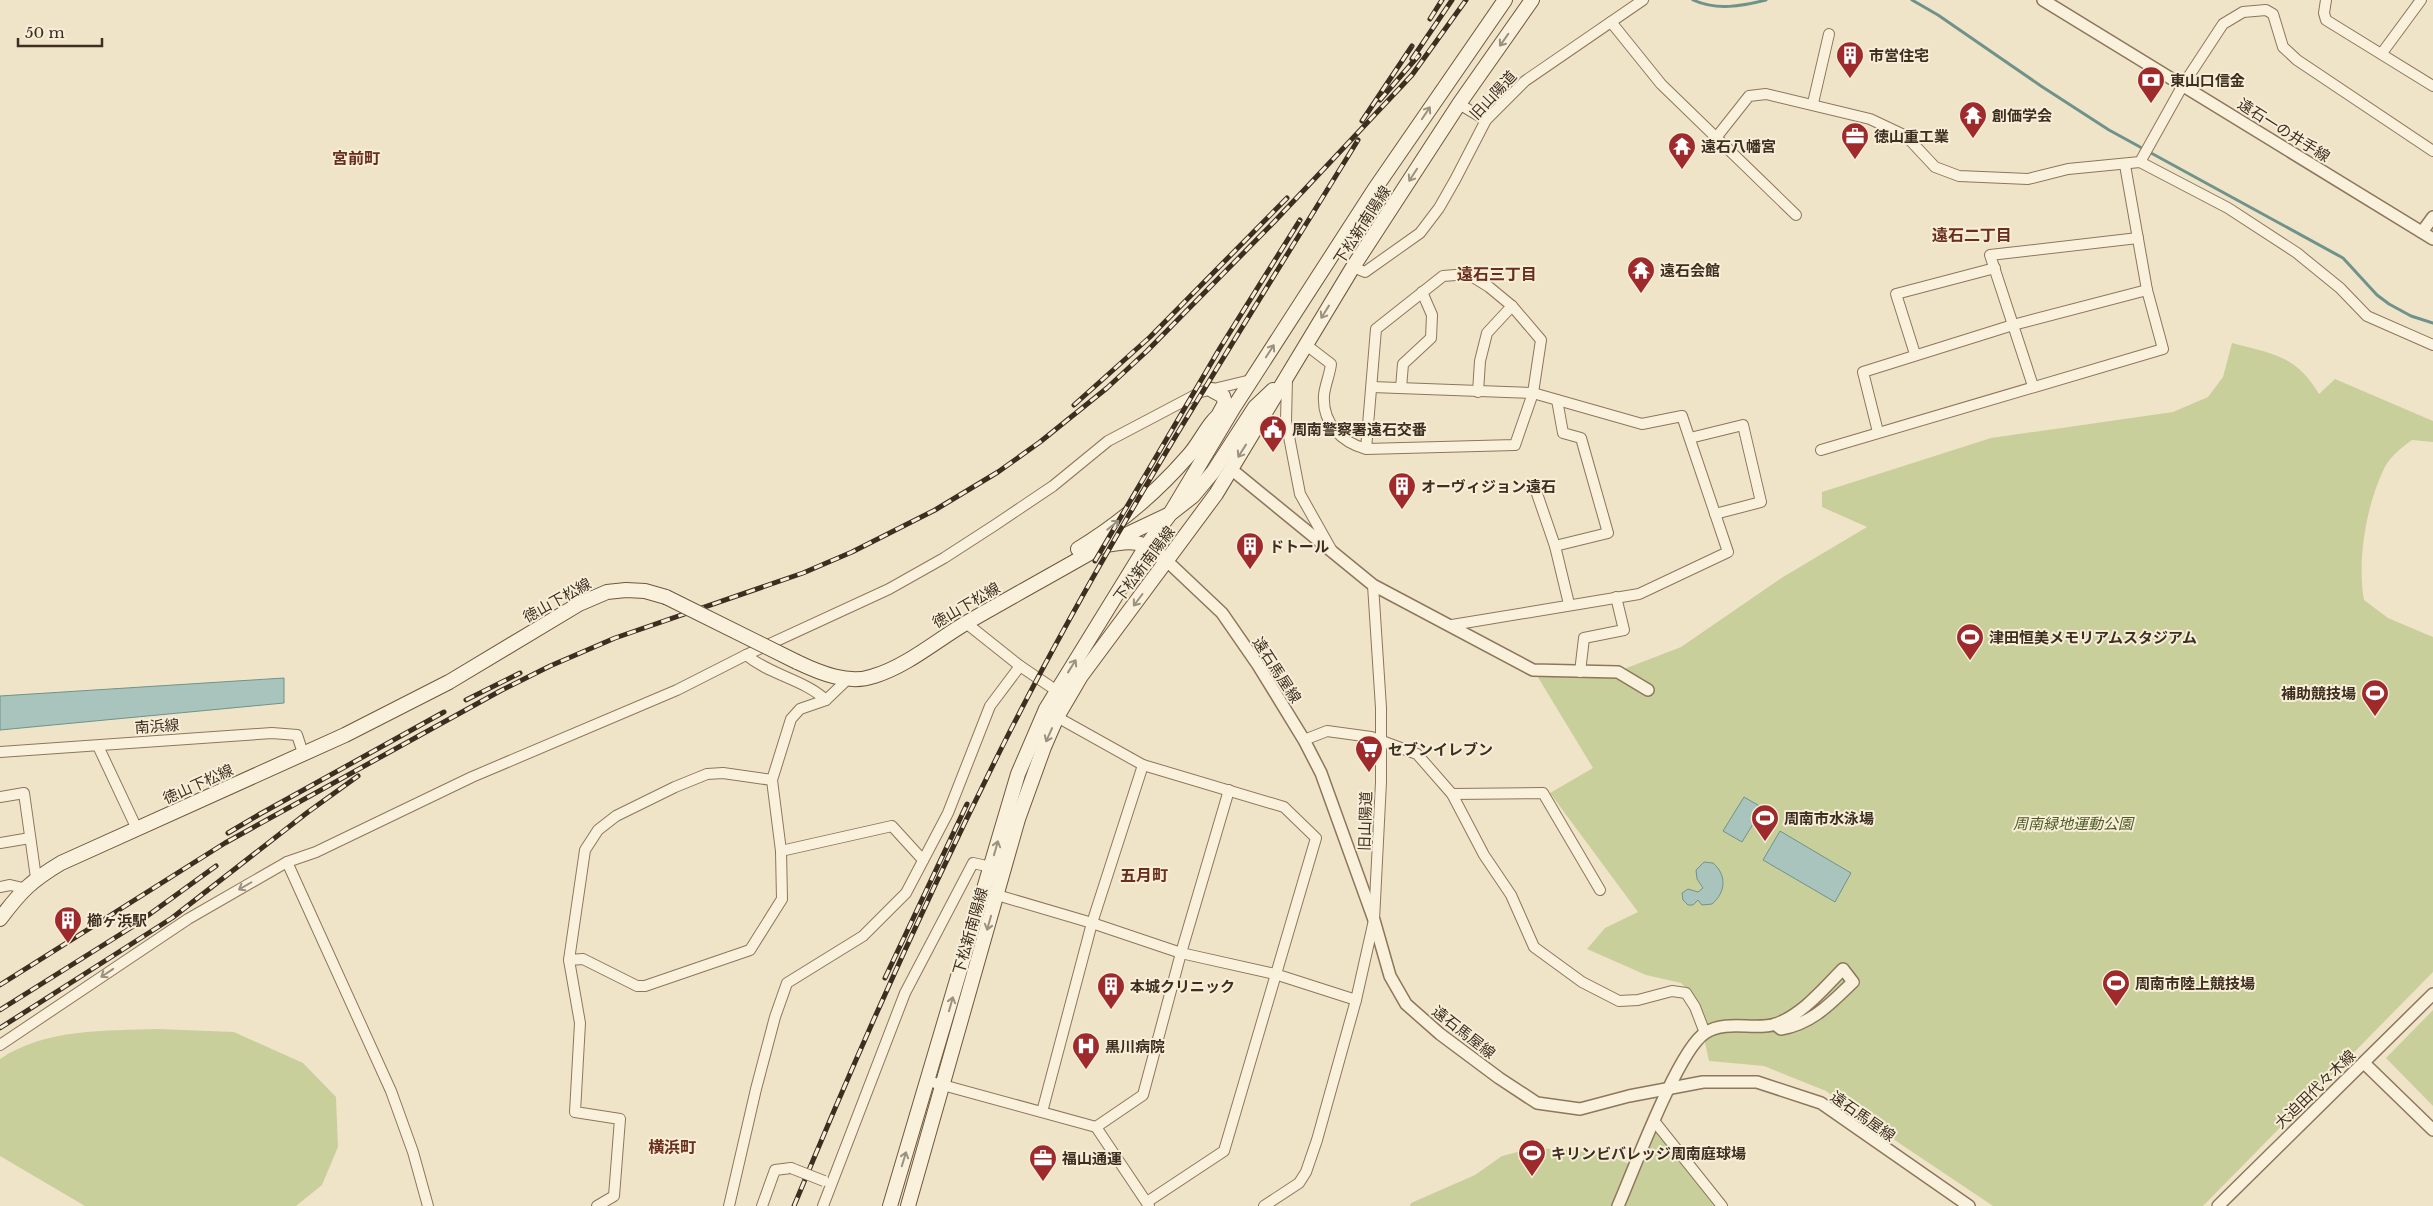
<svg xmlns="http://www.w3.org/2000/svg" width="2433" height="1206" font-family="'Libre Baskerville','Noto Sans JP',serif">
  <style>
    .green { fill: #c9cf9b }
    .water { fill: #a9c4bc; stroke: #6f938a }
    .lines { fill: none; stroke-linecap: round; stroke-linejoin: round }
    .stream { stroke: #6f938a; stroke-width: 3 }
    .minor-casing { stroke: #8d765c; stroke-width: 12 }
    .tertiary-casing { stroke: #8d765c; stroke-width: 14 }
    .secondary-casing { stroke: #6f573f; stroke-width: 16 }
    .minor { stroke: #faf1dc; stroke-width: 10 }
    .tertiary { stroke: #faf1dc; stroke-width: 11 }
    .secondary { stroke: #faf1dc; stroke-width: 14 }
    .rail-casing { stroke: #3d2e20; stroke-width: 5 }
    .rail { stroke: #f7eed8; stroke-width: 3; stroke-dasharray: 9; stroke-linecap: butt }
    .minor-bridge-casing { stroke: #8d765c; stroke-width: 12; stroke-linecap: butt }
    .secondary-bridge-casing { stroke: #6f573f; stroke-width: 16; stroke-linecap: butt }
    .minor-bridge { stroke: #faf1dc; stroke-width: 10 }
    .secondary-bridge { stroke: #faf1dc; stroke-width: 14 }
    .oneway { stroke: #9c907e }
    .labels { text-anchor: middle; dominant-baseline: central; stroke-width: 4; stroke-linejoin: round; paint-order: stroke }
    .poi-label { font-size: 15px; font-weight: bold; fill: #3d2e20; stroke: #f7eed8; text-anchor: start }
    .street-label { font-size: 15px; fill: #3d2e20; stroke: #f7eed8 }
    .park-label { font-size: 15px; font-style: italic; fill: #4d5a26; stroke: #f7eed8 }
    .neighbourhood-label { font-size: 16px; font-weight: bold; fill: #6b2e1e; stroke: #f7eed8 }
  </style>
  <rect width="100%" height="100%" fill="#f0e4c8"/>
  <g class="green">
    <path d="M2232,343C2273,354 2296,355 2319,394L2335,379L2433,421V442L2412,440C2400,449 2389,457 2383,471C2366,507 2357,561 2364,600L2388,618L2433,637V972L2203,1206H1993L1899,1143L1826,1091L1764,1066L1709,1061L1695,997L1681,983L1646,975L1587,949L1605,928L1638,912L1550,793L1593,768L1536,674L1624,669L1681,647L1783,577L1867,527L1822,507V492L1991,438L2173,412L2208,397L2223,377Z"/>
    <polygon points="2433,1010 2433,1106 2386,1058"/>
    <path d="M158,1029L234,1032L303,1063L336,1097L338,1147L322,1185L296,1206H85L0,1156V1059C46,1028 105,1031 158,1029Z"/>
    <polygon points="1654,1122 1722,1206 1410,1206 1411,1203 1475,1175 1502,1156 1533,1148 1569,1150 1607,1155 1637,1167"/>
  </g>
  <g class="water">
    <polygon points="284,678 284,703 0,730 0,696"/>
    <polygon points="1744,797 1763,808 1742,842 1723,831"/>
    <polygon points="1780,831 1851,873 1835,902 1763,860"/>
    <path d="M1704,862L1713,863C1727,875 1726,892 1712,904L1702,905L1698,900L1693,905H1688L1683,900L1682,893L1688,889L1698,892L1703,888L1697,879L1696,870Z"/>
  </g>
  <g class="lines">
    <g class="stream">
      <path d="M1693,0C1717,11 1742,6 1766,0"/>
      <polyline points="1912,0 1938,15 2041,86 2109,130 2343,258 2377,295 2389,304 2411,316 2433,323"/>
    </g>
    <g class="minor-casing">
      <g id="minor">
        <polyline points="2326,0 2324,13 2326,20 2433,86"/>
        <polyline points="1611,22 1661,84 1796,215"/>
        <polyline points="2382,53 2421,0"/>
        <polyline points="1813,103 1829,34"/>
        <polyline points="1459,104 1486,120"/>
        <polyline points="1715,139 1749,96 1766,94 1870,119 1906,136 1935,167 1959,176 2028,179 2068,169 2140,162 2228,208 2297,253 2340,288 2367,316 2433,345"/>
        <polyline points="2140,162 2183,85 2223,24 2243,12 2266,10 2273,14 2283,47 2297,60 2433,151"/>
        <polyline points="1353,267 1365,272 1420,233 1439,208 1455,180 1486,120 1525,81 1643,0"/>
        <path d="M1305,344L1331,364C1330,374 1325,385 1324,395C1322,423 1341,442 1366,449L1515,445L1533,393L1541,340L1512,306L1489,287L1468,274L1443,276L1376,329L1366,449"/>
        <polyline points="1915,354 1896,294 1995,268"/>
        <polyline points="1287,378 1286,421 1300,494 1332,551"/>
        <polyline points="2033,386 1990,255 2138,238"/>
        <polyline points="1372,387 1533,393 1642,424 1682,416 1728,552 1639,594 1452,625"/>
        <polyline points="1401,388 1403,364 1431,338 1432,315 1422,292"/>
        <polyline points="1478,392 1480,361 1487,333 1512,306"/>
        <polyline points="1878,432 1863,372 2013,325 2147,290"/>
        <polyline points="1690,438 1743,425 1761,502 1715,514"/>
        <polyline points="1821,450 2163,349 2147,290 2125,165"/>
        <polyline points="1529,486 1534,485 1555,546 1569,604"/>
        <polyline points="1555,546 1608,533 1581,438 1563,433 1557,400"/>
        <polyline points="966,623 1020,666 1057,691"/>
        <path d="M746,655C770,675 803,679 826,700"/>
        <polyline points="1580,672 1584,638 1624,630 1616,597"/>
        <polyline points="1057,717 1143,765 1284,807 1316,838 1224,1151 1147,1202"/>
        <polyline points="1304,740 1327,731 1371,737 1417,754 1452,794 1484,855 1511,895 1534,947 1582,982 1619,1001 1638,1000 1672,991 1686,993 1695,1007 1705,1033"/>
        <polyline points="98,746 137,829"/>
        <polyline points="0,752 272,733 297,735 303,753"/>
        <polyline points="772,780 723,773 707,774 675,787 616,816 598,830 585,850 569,960 583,959 637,986 645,986 750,950 782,899 781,851 772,780 791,719 800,709 826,700 849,678"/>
        <polyline points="1452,794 1543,793 1600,890"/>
        <polyline points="0,797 24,793 36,878"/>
        <polyline points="0,843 30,838"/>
        <polyline points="781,851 892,826 923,860"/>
        <polyline points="287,862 391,1091 413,1152 428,1206"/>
        <polyline points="0,887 10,885 23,888"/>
        <polyline points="997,895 1092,923 1181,953 1275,974 1356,1000"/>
        <polyline points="569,960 580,1023 575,1112 620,1119 614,1196 597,1206"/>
        <polyline points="0,1045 188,919 287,862 316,852 472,777 677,690 746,655 889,589 944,558 995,525 1053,486 1108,441 1201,392 1251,380"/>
        <polyline points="928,1081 1096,1127 1149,1206"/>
        <polyline points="1042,1112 1092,923 1143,765"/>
        <polyline points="1655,1122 1722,1206"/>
        <polyline points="1096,1127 1143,1095 1181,953 1229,790"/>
        <polyline points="729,1206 756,1089 775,1017 787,983 863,936 906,893 948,813 990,706 1020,666"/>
        <polyline points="762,1206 775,1170 791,1168"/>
        <polyline points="823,1206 905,993 973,863 991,867"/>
        <polyline points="1264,1206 1299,1183 1306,1172 1317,1140 1356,1000 1374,920 1381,782 1381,708 1373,585"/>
      </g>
    </g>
    <g class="tertiary-casing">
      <g id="tertiary">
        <polyline points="2043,0 2433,239"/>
        <polyline points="2422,232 2433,217"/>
        <polyline points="1231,469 1373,585 1533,670 1618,672 1648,690"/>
        <polyline points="1167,561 1222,613 1258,665 1304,740 1321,773 1374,920 1390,976 1406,1004 1440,1034 1499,1078 1537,1103 1580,1109 1629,1096 1703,1082 1757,1082 1821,1103 1969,1206"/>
        <polyline points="2364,1063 2433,1130"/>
        <path d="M1618,1206C1633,1172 1678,1050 1705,1033C1727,1019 1755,1031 1776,1024C1803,1014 1823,989 1843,969L1853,982C1831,1003 1812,1024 1781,1029L1775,1024"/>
        <polyline points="2218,1206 2433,994"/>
      </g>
    </g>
    <g class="secondary-casing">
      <g id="secondary">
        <polyline points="1212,390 1223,396 1225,403 1219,414"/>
        <polyline points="1115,540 1170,514 1193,496 1213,472 1255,407 1273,390"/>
        <path d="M1078,549C1119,524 1157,492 1189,455C1200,443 1209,421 1222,413"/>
        <path d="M797,662C820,673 849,685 874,676C907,666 937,640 966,623C1011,597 1057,572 1102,546C1135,539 1140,540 1167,561"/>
        <path d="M0,919C21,891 31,881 61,863L345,735L449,682L579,604L607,592L626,590L645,591L666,597"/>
        <polyline points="890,1206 1018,774 1046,709 1147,545 1170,514 1234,407 1374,190 1505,0"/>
        <polyline points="908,1206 1018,819 1044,747 1057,717 1081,676 1216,494 1353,267 1459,104 1532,0"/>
      </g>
    </g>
    <use href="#minor" class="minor"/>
    <use href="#tertiary" class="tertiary"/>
    <use href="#secondary" class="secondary"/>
    <g class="rail-casing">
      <g id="rail">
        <polyline points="1430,19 1442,0"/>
        <polyline points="1412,59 1452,0"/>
        <polyline points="1380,100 1419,55"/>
        <polyline points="1362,121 1412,46"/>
        <polyline points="1074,405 1150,337 1287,198"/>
        <polyline points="1095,561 1220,348 1300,220"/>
        <polyline points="466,700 520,673"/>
        <polyline points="228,833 260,814 444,712"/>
        <polyline points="885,978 967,804"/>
        <polyline points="0,985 225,843 500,691 550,666 615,638 803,573 852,552 935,510 998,472 1040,442 1107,388 1147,351 1274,222 1412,75 1466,0"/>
        <polyline points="0,1010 132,927 216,866"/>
        <polyline points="0,1028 172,918 308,812 358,776"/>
        <path d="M794,1206C858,1051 927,897 1002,747C1107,538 1235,340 1358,140"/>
      </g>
    </g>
    <use href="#rail" class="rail"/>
    <g class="minor-bridge-casing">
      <polyline id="minor-bridge" points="791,1168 824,1181"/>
    </g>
    <g class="secondary-bridge-casing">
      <polyline id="secondary-bridge" points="666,597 797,662"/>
    </g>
    <use href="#minor-bridge" class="minor-bridge"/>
    <use href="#secondary-bridge" class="secondary-bridge"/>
  </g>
  <defs><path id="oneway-shaft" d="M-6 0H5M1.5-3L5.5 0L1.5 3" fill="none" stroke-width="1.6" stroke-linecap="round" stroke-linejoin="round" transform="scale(1.25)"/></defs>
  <g class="oneway">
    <use href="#oneway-shaft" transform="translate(1504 40) rotate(125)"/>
    <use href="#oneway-shaft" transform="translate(1426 113) rotate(-56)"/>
    <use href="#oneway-shaft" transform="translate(1413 175) rotate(123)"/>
    <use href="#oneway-shaft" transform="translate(1325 312) rotate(122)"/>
    <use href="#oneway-shaft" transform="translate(1270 351) rotate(-57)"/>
    <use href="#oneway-shaft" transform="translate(1242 451) rotate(122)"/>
    <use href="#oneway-shaft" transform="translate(1113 525) rotate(-39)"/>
    <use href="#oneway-shaft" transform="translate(1138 600) rotate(127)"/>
    <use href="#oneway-shaft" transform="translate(1072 666) rotate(-58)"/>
    <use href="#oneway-shaft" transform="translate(1049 735) rotate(114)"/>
    <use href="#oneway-shaft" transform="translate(996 848) rotate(-74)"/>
    <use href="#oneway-shaft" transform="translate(245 886) rotate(150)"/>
    <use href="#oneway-shaft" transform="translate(989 923) rotate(106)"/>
    <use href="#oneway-shaft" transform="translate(107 973) rotate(146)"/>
    <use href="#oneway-shaft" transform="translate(951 1004) rotate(-74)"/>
    <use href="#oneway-shaft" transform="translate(904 1159) rotate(-73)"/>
  </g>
  <defs>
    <g id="building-pin" transform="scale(1.4375)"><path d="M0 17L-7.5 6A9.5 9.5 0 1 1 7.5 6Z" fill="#9e2a2b" stroke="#f7eed8"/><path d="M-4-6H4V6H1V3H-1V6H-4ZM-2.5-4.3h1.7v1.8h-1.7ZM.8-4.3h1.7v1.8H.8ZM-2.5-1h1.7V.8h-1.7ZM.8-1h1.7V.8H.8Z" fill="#fff"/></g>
    <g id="bank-pin" transform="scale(1.4375)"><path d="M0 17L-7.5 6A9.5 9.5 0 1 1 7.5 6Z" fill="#9e2a2b" stroke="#f7eed8"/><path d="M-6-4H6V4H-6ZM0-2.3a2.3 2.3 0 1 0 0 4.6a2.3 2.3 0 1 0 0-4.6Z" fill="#fff"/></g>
    <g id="temple-pin" transform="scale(1.4375)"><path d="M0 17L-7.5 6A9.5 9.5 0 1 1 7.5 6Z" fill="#9e2a2b" stroke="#f7eed8"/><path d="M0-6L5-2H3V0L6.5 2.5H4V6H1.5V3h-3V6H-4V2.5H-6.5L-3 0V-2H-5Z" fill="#fff"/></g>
    <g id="office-pin" transform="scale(1.4375)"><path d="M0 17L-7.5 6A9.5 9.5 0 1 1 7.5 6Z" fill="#9e2a2b" stroke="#f7eed8"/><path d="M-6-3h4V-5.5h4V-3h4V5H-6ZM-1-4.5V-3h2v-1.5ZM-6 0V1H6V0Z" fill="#fff"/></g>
    <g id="civic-pin" transform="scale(1.4375)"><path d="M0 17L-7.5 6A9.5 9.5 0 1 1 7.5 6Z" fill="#9e2a2b" stroke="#f7eed8"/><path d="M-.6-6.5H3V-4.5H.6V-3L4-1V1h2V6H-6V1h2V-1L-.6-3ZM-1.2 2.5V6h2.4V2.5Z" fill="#fff"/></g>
    <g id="stadium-pin" transform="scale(1.4375)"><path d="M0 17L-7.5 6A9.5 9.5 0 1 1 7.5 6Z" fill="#9e2a2b" stroke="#f7eed8"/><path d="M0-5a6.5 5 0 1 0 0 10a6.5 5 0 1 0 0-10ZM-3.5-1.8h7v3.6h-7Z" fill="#fff"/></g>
    <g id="supermarket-pin" transform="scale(1.4375)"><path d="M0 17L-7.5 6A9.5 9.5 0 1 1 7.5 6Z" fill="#9e2a2b" stroke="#f7eed8"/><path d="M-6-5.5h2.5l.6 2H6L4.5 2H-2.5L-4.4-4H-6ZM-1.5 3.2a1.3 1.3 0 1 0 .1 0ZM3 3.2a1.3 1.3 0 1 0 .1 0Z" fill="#fff"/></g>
    <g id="hospital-pin" transform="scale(1.4375)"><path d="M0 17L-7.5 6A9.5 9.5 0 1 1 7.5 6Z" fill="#9e2a2b" stroke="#f7eed8"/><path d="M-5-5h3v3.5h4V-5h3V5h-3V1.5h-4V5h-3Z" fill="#fff"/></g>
  </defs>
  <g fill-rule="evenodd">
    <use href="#building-pin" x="1850" y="55"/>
    <use href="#bank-pin" x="2151" y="80"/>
    <use href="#temple-pin" x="1973" y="115"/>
    <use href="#office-pin" x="1855" y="136"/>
    <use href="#temple-pin" x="1682" y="146"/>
    <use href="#temple-pin" x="1641" y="270"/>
    <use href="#civic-pin" x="1273" y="429"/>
    <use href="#building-pin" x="1402" y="486"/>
    <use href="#building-pin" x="1250" y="546"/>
    <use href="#stadium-pin" x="1970" y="637"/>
    <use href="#stadium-pin" x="2375" y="693"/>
    <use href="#supermarket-pin" x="1369" y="749"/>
    <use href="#stadium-pin" x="1765" y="818"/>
    <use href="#building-pin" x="68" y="920"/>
    <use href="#stadium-pin" x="2116" y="983"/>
    <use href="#building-pin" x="1111" y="986"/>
    <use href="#hospital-pin" x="1086" y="1046"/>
    <use href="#stadium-pin" x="1532" y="1153"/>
    <use href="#office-pin" x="1043" y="1158"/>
  </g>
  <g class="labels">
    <g class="poi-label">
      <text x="1869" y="55">市営住宅</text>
      <text x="2170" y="80">東山口信金</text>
      <text x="1992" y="115">創価学会</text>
      <text x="1874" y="136">徳山重工業</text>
      <text x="1701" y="146">遠石八幡宮</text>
      <text x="1660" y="270">遠石会館</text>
      <text x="1292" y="429">周南警察署遠石交番</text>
      <text x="1421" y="486">オーヴィジョン遠石</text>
      <text x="1269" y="546">ドトール</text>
      <text x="1989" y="637">津田恒美メモリアムスタジアム</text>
      <text x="2356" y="693" text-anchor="end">補助競技場</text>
      <text x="1388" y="749">セブンイレブン</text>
      <text x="1784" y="818">周南市水泳場</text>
      <text x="87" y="920">櫛ヶ浜駅</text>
      <text x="2135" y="983">周南市陸上競技場</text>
      <text x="1130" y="986">本城クリニック</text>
      <text x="1105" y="1046">黒川病院</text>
      <text x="1551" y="1153">キリンビバレッジ周南庭球場</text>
      <text x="1062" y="1158">福山通運</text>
    </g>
    <g class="street-label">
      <text transform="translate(1493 95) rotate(-47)">旧山陽道</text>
      <text transform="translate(2284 130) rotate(32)">遠石一の井手線</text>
      <text transform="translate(1362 225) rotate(-57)">下松新南陽線</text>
      <text transform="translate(1144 564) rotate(-53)">下松新南陽線</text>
      <text transform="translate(557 600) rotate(-29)">徳山下松線</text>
      <text transform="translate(966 605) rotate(-30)">徳山下松線</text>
      <text transform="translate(1277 670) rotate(57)">遠石馬屋線</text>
      <text transform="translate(157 726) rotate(-4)">南浜線</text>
      <text transform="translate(198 784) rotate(-24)">徳山下松線</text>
      <text transform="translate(1365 821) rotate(-88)">旧山陽道</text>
      <text transform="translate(970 931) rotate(-74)">下松新南陽線</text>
      <text transform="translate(1464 1032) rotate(38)">遠石馬屋線</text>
      <text transform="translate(2315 1089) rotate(-44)">大迫田代々木線</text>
      <text transform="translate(1863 1116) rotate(35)">遠石馬屋線</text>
    </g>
    <g class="park-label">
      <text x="2073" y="823">周南緑地運動公園</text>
    </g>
    <g class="neighbourhood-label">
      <text x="356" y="158">宮前町</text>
      <text x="1972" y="235">遠石二丁目</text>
      <text x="1497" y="274">遠石三丁目</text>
      <text x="1144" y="875">五月町</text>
      <text x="672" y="1147">横浜町</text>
    </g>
  </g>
  <path d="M18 38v8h84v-8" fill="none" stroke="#3d2e20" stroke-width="2.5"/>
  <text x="25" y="38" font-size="15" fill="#3d2e20" stroke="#f7eed8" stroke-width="4" paint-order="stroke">50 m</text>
</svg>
